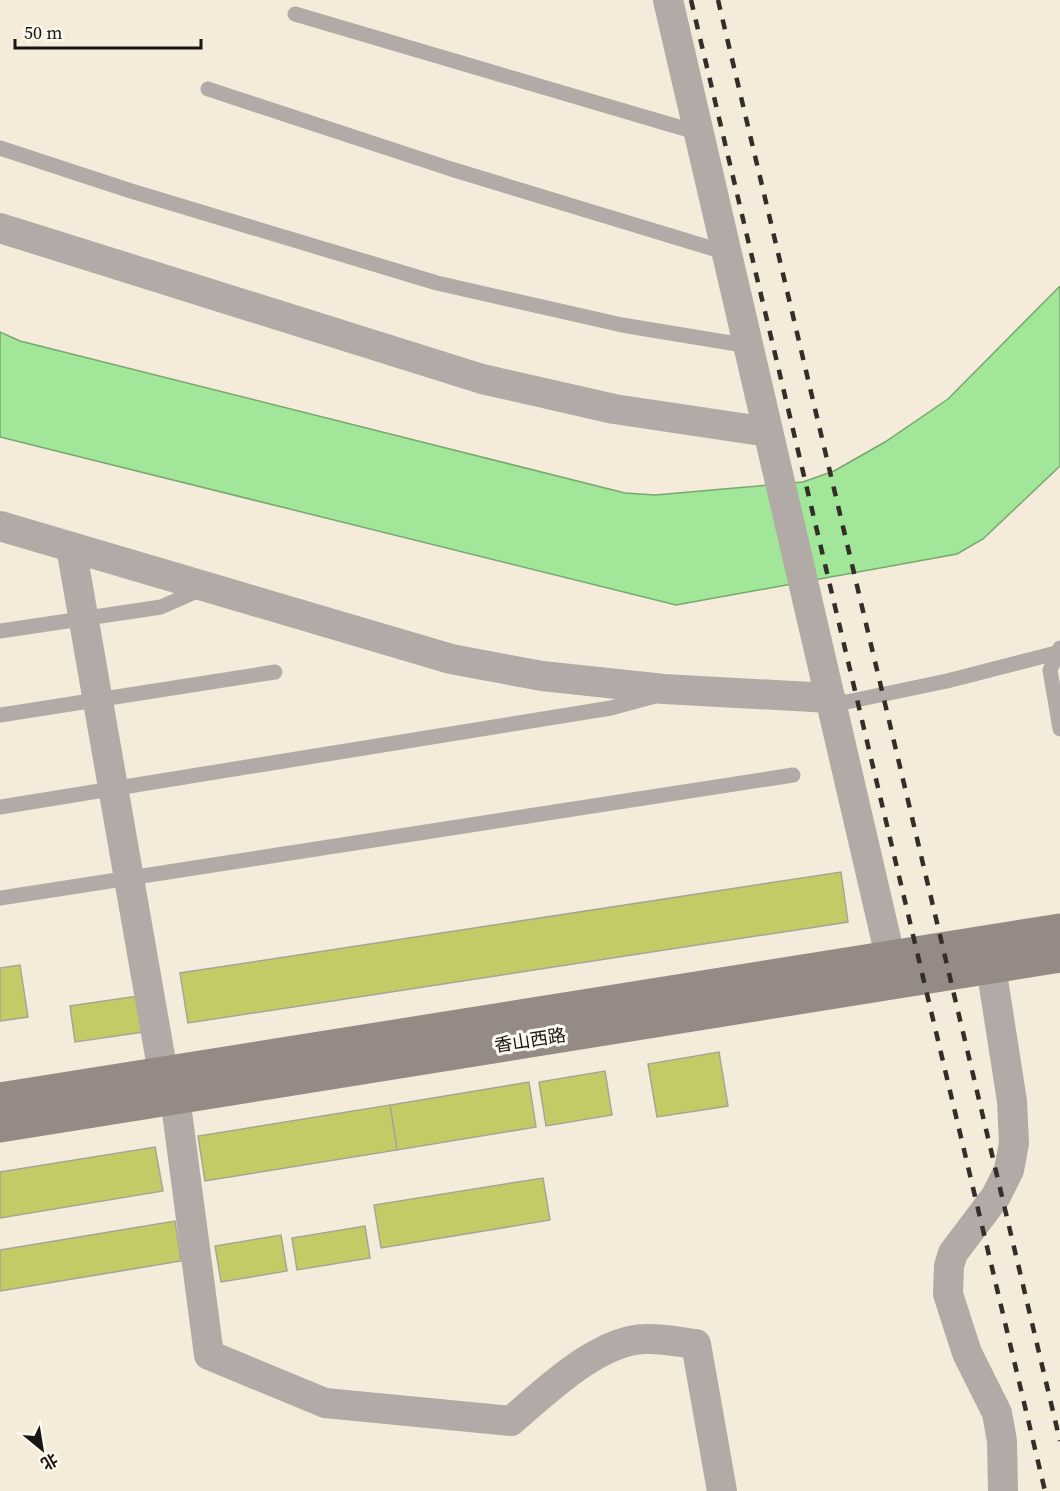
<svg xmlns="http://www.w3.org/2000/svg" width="1060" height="1491" font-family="'Source Serif 4','Noto Sans SC',serif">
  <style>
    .water { fill: #a2e699; stroke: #79a770; stroke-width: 1.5 }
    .building { fill: #c4cb66; stroke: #a4a695; stroke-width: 1.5 }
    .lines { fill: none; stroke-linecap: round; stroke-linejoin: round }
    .service { stroke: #b2aaa6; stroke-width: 15 }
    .minor { stroke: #b2aaa6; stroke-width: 30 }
    .secondary { stroke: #968b84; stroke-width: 33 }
    .rail { stroke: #332e28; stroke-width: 4.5; stroke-dasharray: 10 10; stroke-linecap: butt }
    .labels { text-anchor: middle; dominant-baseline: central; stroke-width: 6; stroke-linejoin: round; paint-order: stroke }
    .street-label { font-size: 18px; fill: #191510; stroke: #fef9ee }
  </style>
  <rect width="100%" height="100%" fill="#f4ebda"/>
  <polygon class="water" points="1060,286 1060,466 983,539 957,554 676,605 0,437 0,332 20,341 625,493 655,495 803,482 834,471 885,442 948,399"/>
  <g class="building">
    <polygon points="841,872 848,922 188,1023 180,973"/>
    <polygon points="20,965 28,1017 0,1021 0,968"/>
    <polygon points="138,996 143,1032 75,1042 70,1006"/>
    <polygon points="719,1052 728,1106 657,1117 648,1064"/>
    <polygon points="605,1071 612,1115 546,1126 539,1082"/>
    <polygon points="529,1082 536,1127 397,1150 390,1105"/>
    <polygon points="390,1105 397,1150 205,1181 198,1136"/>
    <polygon points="155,1147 163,1191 0,1218 0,1172"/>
    <polygon points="543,1178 550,1220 381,1248 374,1205"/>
    <polygon points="175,1221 181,1261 0,1291 0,1250"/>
    <polygon points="365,1226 370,1258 297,1270 292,1238"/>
    <polygon points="281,1235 287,1271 221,1282 215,1246"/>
  </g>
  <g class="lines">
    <g class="service">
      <polyline points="295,14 699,133"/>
      <polyline points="208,89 451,169 727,253"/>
      <polyline points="0,148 131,191 437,283 622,325 749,346"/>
      <polyline points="0,631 161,607 204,588"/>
      <polyline points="1060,648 1050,670 1060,729"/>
      <polyline points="832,705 947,681 1056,653"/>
      <polyline points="0,715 275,672"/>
      <polyline points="0,807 611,708 655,696"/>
      <polyline points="0,898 793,775"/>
    </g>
    <g class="minor">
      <polyline points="668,0 890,956"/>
      <polyline points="0,228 482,379 614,409 768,432"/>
      <polyline points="0,526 451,659 542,676 664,689 830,698"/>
      <polyline points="71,547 163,1073"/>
      <polyline points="991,967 1012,1101 1014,1143 1009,1170 996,1196 953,1253 949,1266 948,1294 967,1353 997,1413 1002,1441 1003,1491"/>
      <path d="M175,1097L209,1355L325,1403L511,1421C545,1392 598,1340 645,1339C661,1338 679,1342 696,1344L722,1491"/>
    </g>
    <g class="secondary">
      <polyline points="0,1099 1060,930"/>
      <polyline points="0,1126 1060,956"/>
    </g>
    <g class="rail">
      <polyline points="691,0 1045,1491"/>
      <polyline points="718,0 1060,1441"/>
    </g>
  </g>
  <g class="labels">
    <g class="street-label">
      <text transform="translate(530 1040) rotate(-9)">香山西路</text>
    </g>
  </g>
  <g transform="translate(42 1449) rotate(150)" stroke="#fef9ee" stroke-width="4.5" paint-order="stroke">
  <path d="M0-4.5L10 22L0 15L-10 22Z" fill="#191510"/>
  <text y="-9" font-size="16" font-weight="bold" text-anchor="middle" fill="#191510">北</text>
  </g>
  <path d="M15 39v9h186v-9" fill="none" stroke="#191510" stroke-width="3"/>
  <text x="24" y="39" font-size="18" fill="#191510" stroke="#fef9ee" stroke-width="4.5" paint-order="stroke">50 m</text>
</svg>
